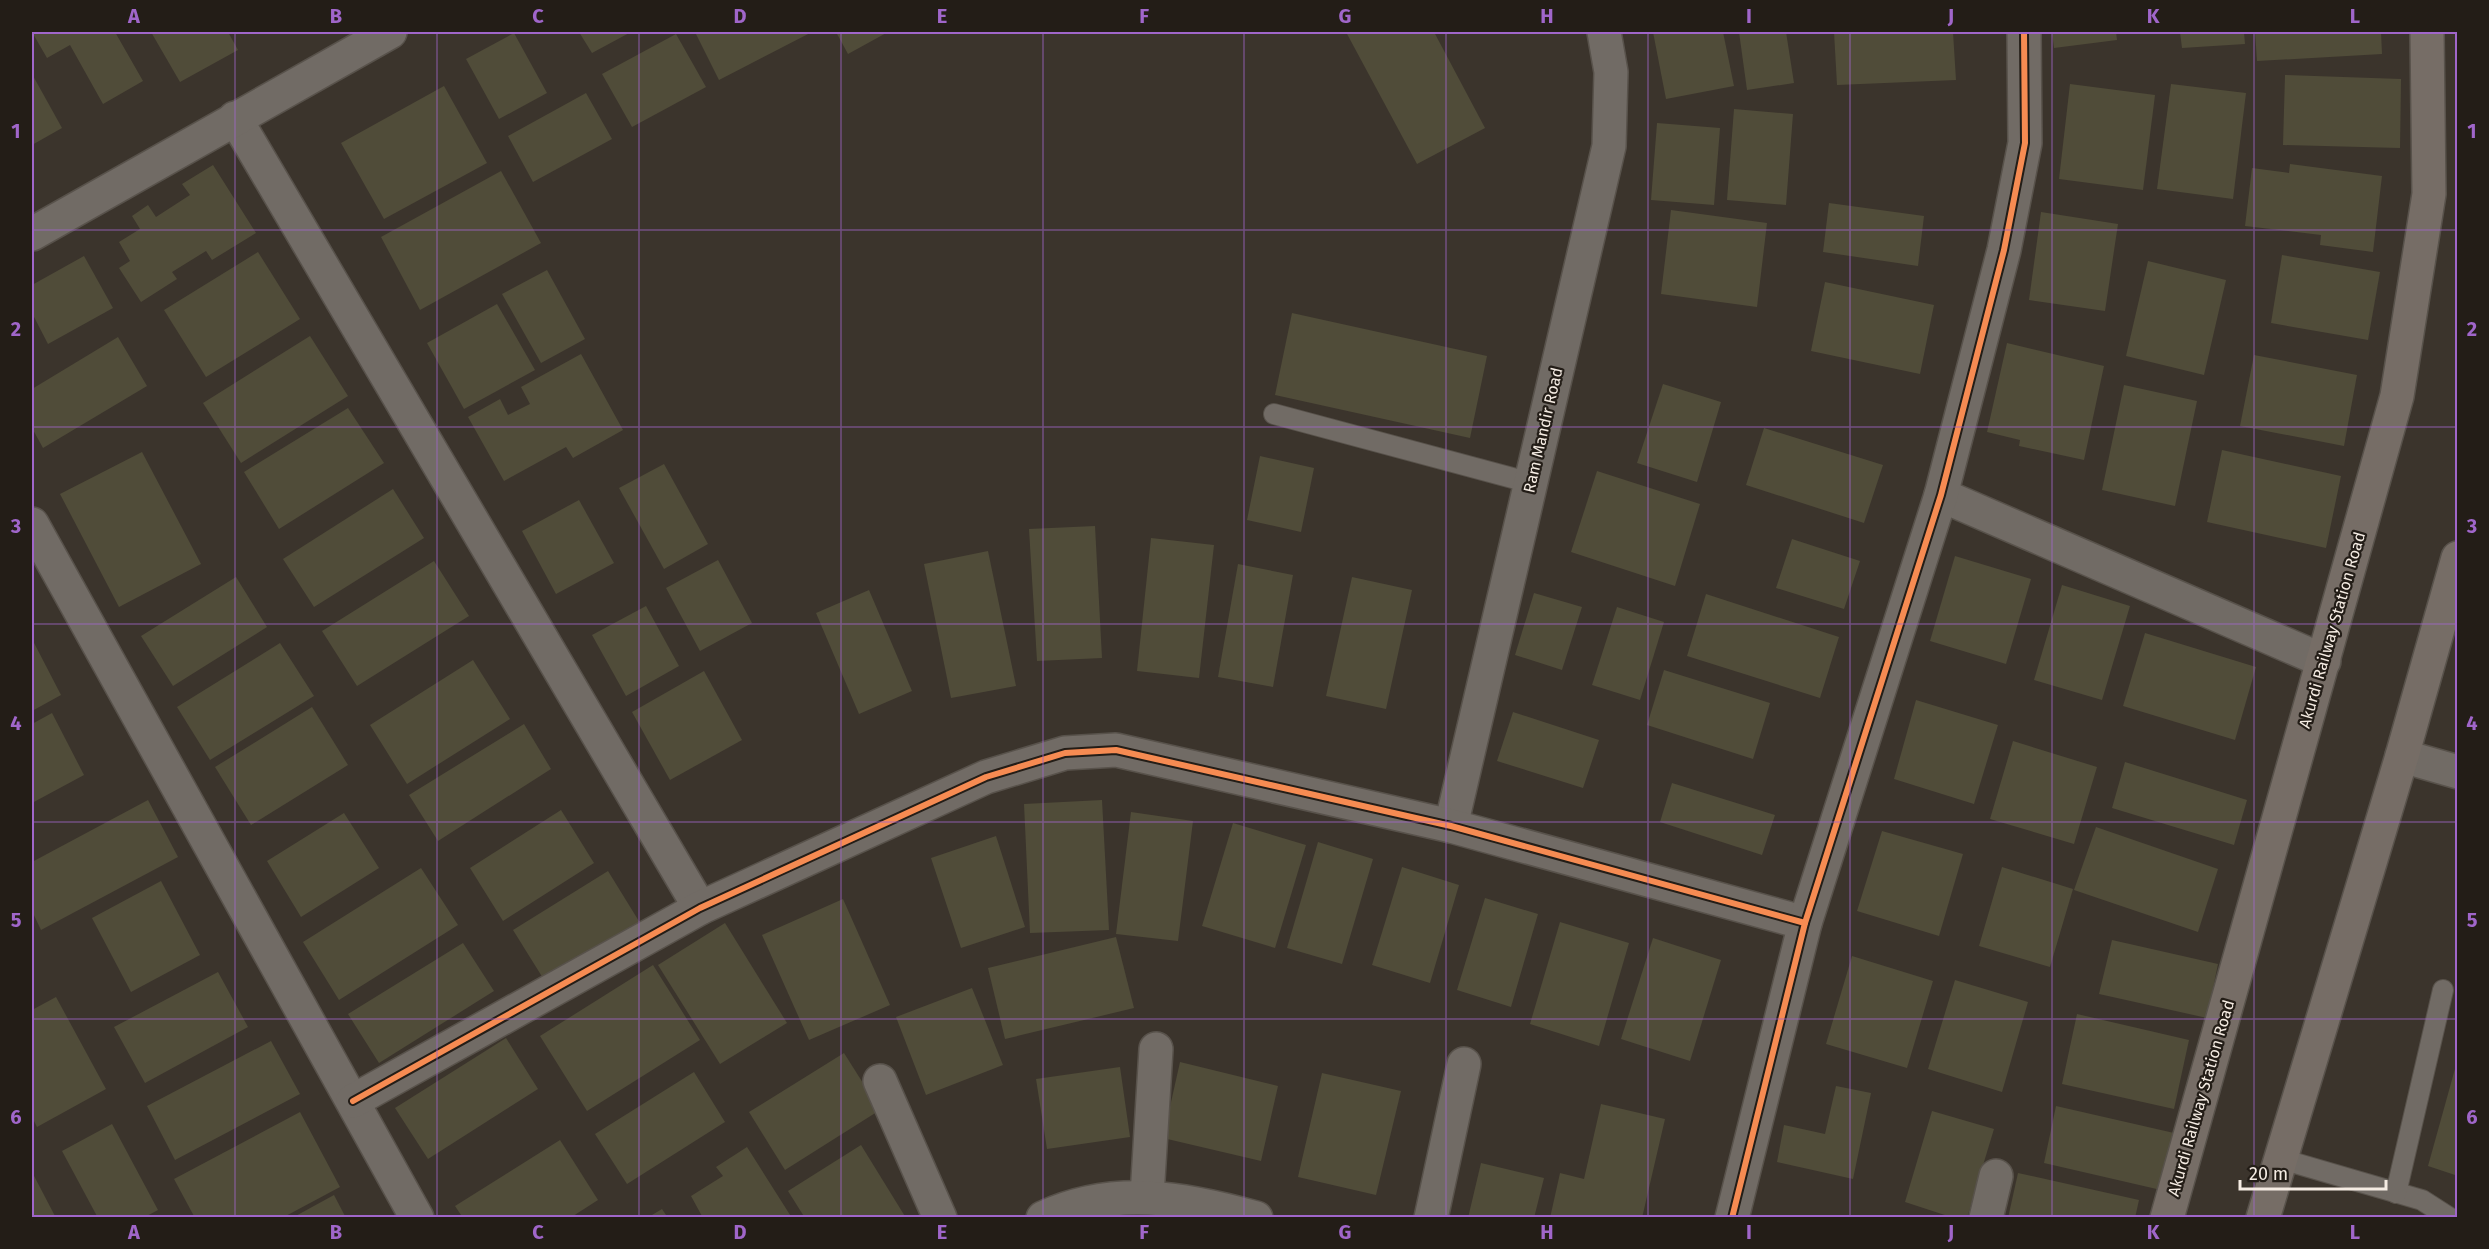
<svg xmlns="http://www.w3.org/2000/svg" width="2489" height="1249" font-family="'Fira Sans',sans-serif">
  <style>
    .building { fill: #504c39 }
    .lines { fill: none; stroke-linecap: round; stroke-linejoin: round }
    .service-casing { stroke: #58524b; stroke-width: 22 }
    .minor-casing { stroke: #58524b; stroke-width: 36 }
    .secondary-casing { stroke: #58524b; stroke-width: 36 }
    .service { stroke: #716b65; stroke-width: 20 }
    .minor { stroke: #716b65; stroke-width: 33 }
    .secondary { stroke: #766d66; stroke-width: 33 }
    .cycleway-casing { stroke: #231d17; stroke-width: 10 }
    .cycleway { stroke: #f68b52; stroke-width: 6 }
    .grid { fill: none; stroke: #a066ca; stroke-width: 1.5; stroke-opacity: 0.55 }
    .labels { text-anchor: middle; dominant-baseline: central; stroke-width: 4.5; stroke-linejoin: round; paint-order: stroke }
    .street-label { font-size: 16px; fill: #f5ece3; stroke: #231d17 }
    .neatline { fill: none; stroke: #a066ca; stroke-width: 2 }
    .grid-label { font-size: 20px; text-anchor: middle; font-weight: bold; fill: #a066ca }
  </style>
  <rect width="100%" height="100%" fill="#3b342c"/>
  <g class="building">
    <polygon points="32,32 115,32 143,81 103,104 70,45 47,58"/>
    <polygon points="151,32 228,32 238,50 180,82"/>
    <polygon points="579,32 631,32 592,53"/>
    <polygon points="695,32 812,32 719,80"/>
    <polygon points="836,32 888,32 848,54"/>
    <polygon points="1346,32 1434,32 1485,128 1417,164"/>
    <polygon points="1653,32 1723,32 1734,86 1666,99"/>
    <polygon points="1739,32 1786,32 1794,83 1747,90"/>
    <polygon points="1834,32 1953,32 1956,80 1837,85"/>
    <polygon points="2052,32 2116,32 2117,40 2054,48"/>
    <polygon points="2180,32 2244,32 2245,44 2182,48"/>
    <polygon points="2255,32 2381,32 2382,54 2257,61"/>
    <polygon points="514,33 547,93 499,119 466,59"/>
    <polygon points="676,34 706,87 632,127 602,74"/>
    <polygon points="32,74 62,128 32,145"/>
    <polygon points="2285,75 2401,79 2400,148 2283,145"/>
    <polygon points="2070,84 2155,95 2143,190 2059,179"/>
    <polygon points="2171,84 2246,93 2233,199 2157,189"/>
    <polygon points="444,86 487,163 384,219 341,143"/>
    <polygon points="586,93 612,139 533,182 508,136"/>
    <polygon points="1734,109 1793,114 1786,205 1727,200"/>
    <polygon points="1657,123 1720,128 1714,205 1651,200"/>
    <polygon points="2290,164 2382,176 2373,252 2320,245 2321,235 2245,226 2252,168 2289,173"/>
    <polygon points="213,165 256,233 212,260 206,251 172,272 177,279 141,302 119,268 130,261 119,242 140,229 132,216 148,205 156,217 190,195 182,184"/>
    <polygon points="501,171 541,243 420,310 381,237"/>
    <polygon points="1829,203 1924,216 1918,266 1823,252"/>
    <polygon points="1671,210 1767,223 1757,307 1661,294"/>
    <polygon points="2041,212 2118,224 2105,311 2029,300"/>
    <polygon points="258,252 300,319 206,377 164,310"/>
    <polygon points="2282,255 2380,272 2368,340 2271,323"/>
    <polygon points="84,256 113,308 48,344 32,313 32,285"/>
    <polygon points="2148,261 2226,280 2204,375 2126,356"/>
    <polygon points="547,270 585,339 541,363 502,294"/>
    <polygon points="1825,282 1934,305 1920,374 1811,351"/>
    <polygon points="497,304 535,370 464,409 427,343"/>
    <polygon points="1292,313 1487,356 1470,438 1275,395"/>
    <polygon points="310,336 348,396 241,463 203,403"/>
    <polygon points="118,337 147,386 43,448 32,428 32,389"/>
    <polygon points="2007,343 2104,366 2084,460 2019,446 2020,440 1987,432"/>
    <polygon points="581,354 623,430 573,458 566,447 504,481 468,417 500,399 508,415 530,404 521,387"/>
    <polygon points="2254,355 2357,375 2344,446 2240,426"/>
    <polygon points="1663,384 1721,402 1697,482 1637,463"/>
    <polygon points="2124,385 2197,401 2175,506 2102,490"/>
    <polygon points="348,408 384,463 279,529 244,472"/>
    <polygon points="1764,428 1883,465 1864,523 1746,485"/>
    <polygon points="2222,450 2341,476 2326,548 2207,522"/>
    <polygon points="142,452 201,564 119,607 60,494"/>
    <polygon points="1260,456 1314,468 1301,532 1247,520"/>
    <polygon points="664,464 708,544 664,569 619,488"/>
    <polygon points="1597,471 1700,504 1675,586 1571,552"/>
    <polygon points="393,489 424,538 314,607 283,559"/>
    <polygon points="579,500 614,563 556,594 522,531"/>
    <polygon points="1095,526 1102,658 1037,661 1029,529"/>
    <polygon points="1151,538 1214,545 1199,678 1137,671"/>
    <polygon points="1792,539 1860,561 1844,609 1776,588"/>
    <polygon points="988,551 1016,686 951,698 924,564"/>
    <polygon points="1955,556 2031,579 2006,664 1930,641"/>
    <polygon points="718,560 752,623 700,651 666,588"/>
    <polygon points="434,561 469,616 357,686 322,631"/>
    <polygon points="1238,564 1293,575 1273,687 1218,677"/>
    <polygon points="236,577 267,627 173,686 141,636"/>
    <polygon points="1352,577 1412,590 1386,709 1326,696"/>
    <polygon points="2062,585 2130,606 2102,700 2034,680"/>
    <polygon points="869,590 912,691 859,714 816,613"/>
    <polygon points="1534,593 1582,607 1562,670 1515,655"/>
    <polygon points="1706,594 1839,637 1820,698 1687,656"/>
    <polygon points="646,606 679,666 626,696 592,635"/>
    <polygon points="1617,607 1664,622 1640,700 1592,685"/>
    <polygon points="2145,633 2256,667 2235,740 2123,706"/>
    <polygon points="32,639 61,695 32,711"/>
    <polygon points="280,643 314,696 210,760 177,707"/>
    <polygon points="473,660 510,719 407,784 370,725"/>
    <polygon points="1664,670 1770,703 1753,759 1647,725"/>
    <polygon points="704,671 742,740 670,780 632,712"/>
    <polygon points="1916,700 1998,725 1974,804 1894,779"/>
    <polygon points="312,707 348,765 251,825 215,767"/>
    <polygon points="1513,712 1599,740 1583,788 1497,761"/>
    <polygon points="52,713 84,775 32,803 32,724"/>
    <polygon points="524,724 551,769 438,841 409,795"/>
    <polygon points="2013,741 2097,767 2074,844 1990,819"/>
    <polygon points="2125,762 2247,800 2234,845 2112,808"/>
    <polygon points="1672,783 1775,815 1762,855 1660,822"/>
    <polygon points="148,800 178,857 41,930 32,911 32,862"/>
    <polygon points="1102,800 1109,930 1030,933 1024,804"/>
    <polygon points="561,810 594,863 503,921 470,868"/>
    <polygon points="1131,812 1193,821 1178,941 1116,934"/>
    <polygon points="344,813 379,868 301,917 267,861"/>
    <polygon points="1233,823 1306,845 1275,948 1202,926"/>
    <polygon points="2096,827 2218,869 2198,932 2074,890"/>
    <polygon points="1882,831 1963,854 1939,936 1857,911"/>
    <polygon points="996,836 1025,927 961,948 931,858"/>
    <polygon points="1318,842 1373,859 1342,964 1287,948"/>
    <polygon points="1402,867 1459,885 1430,983 1372,965"/>
    <polygon points="2002,867 2073,889 2050,967 1979,946"/>
    <polygon points="421,868 458,925 339,1000 303,942"/>
    <polygon points="608,871 645,931 551,991 513,930"/>
    <polygon points="161,881 200,955 131,992 92,918"/>
    <polygon points="1485,898 1538,914 1511,1007 1457,990"/>
    <polygon points="843,899 890,1005 809,1040 762,935"/>
    <polygon points="1560,922 1629,943 1599,1046 1530,1024"/>
    <polygon points="725,923 787,1023 720,1064 658,965"/>
    <polygon points="1116,937 1134,1008 1005,1039 988,968"/>
    <polygon points="1653,938 1721,960 1690,1061 1621,1039"/>
    <polygon points="2112,940 2218,964 2207,1018 2099,994"/>
    <polygon points="463,943 494,991 379,1063 348,1014"/>
    <polygon points="1852,956 1933,981 1907,1068 1826,1044"/>
    <polygon points="653,965 700,1040 587,1111 540,1036"/>
    <polygon points="218,972 248,1027 145,1083 114,1027"/>
    <polygon points="1955,980 2028,1002 2002,1092 1928,1069"/>
    <polygon points="972,988 1003,1065 926,1095 896,1017"/>
    <polygon points="56,997 106,1089 37,1127 32,1117 32,1010"/>
    <polygon points="2077,1014 2189,1040 2174,1109 2062,1084"/>
    <polygon points="506,1038 538,1089 428,1159 395,1108"/>
    <polygon points="271,1041 300,1094 175,1160 147,1106"/>
    <polygon points="844,1053 880,1110 785,1170 749,1112"/>
    <polygon points="2458,1058 2458,1176 2428,1166"/>
    <polygon points="1180,1062 1278,1086 1261,1161 1163,1138"/>
    <polygon points="1120,1067 1130,1137 1047,1149 1036,1079"/>
    <polygon points="694,1072 725,1122 627,1184 595,1134"/>
    <polygon points="1322,1073 1401,1091 1376,1195 1298,1177"/>
    <polygon points="1836,1086 1871,1093 1853,1179 1777,1162 1784,1125 1825,1134"/>
    <polygon points="1601,1104 1665,1119 1642,1218 1550,1218 1560,1173 1584,1179"/>
    <polygon points="2056,1106 2174,1133 2161,1190 2044,1163"/>
    <polygon points="1932,1111 1994,1129 1967,1218 1954,1218 1905,1202"/>
    <polygon points="300,1112 340,1187 282,1218 195,1218 174,1179"/>
    <polygon points="112,1124 158,1210 143,1218 98,1218 62,1151"/>
    <polygon points="560,1140 598,1200 570,1218 463,1218 455,1206"/>
    <polygon points="861,1145 906,1218 805,1218 788,1191"/>
    <polygon points="747,1147 792,1218 703,1218 691,1196 723,1176 716,1167"/>
    <polygon points="1481,1163 1544,1178 1534,1218 1468,1218"/>
    <polygon points="32,1172 56,1218 32,1218"/>
    <polygon points="2018,1173 2139,1200 2135,1218 2008,1218"/>
    <polygon points="334,1195 346,1218 292,1218"/>
    <polygon points="662,1209 668,1218 647,1218"/>
  </g>
  <g class="lines">
    <g class="service-casing">
      <g id="service">
        <polyline points="1274,414 1531,483"/>
        <polyline points="2281,1159 2422,1200 2450,1218"/>
        <polyline points="2396,1193 2443,990"/>
      </g>
    </g>
    <g class="minor-casing">
      <g id="minor">
        <polyline points="235,118 700,908"/>
        <polyline points="32,234 390,32"/>
        <polyline points="1941,495 2324,661"/>
        <polyline points="32,524 417,1218"/>
        <polyline points="2402,756 2458,772"/>
        <polyline points="1451,826 1609,146 1611,72 1604,32"/>
        <polyline points="880,1081 940,1218"/>
        <polyline points="353,1101 700,908 986,777 1065,753 1116,750 1451,826 1805,923"/>
        <polyline points="1147,1196 1156,1049"/>
        <path d="M1043,1218C1113,1185 1185,1198 1256,1218"/>
        <polyline points="1431,1218 1464,1064"/>
        <polyline points="1732,1218 1805,923 1941,495 2004,250 2025,143 2024,32"/>
        <polyline points="1986,1218 1996,1176"/>
      </g>
    </g>
    <g class="secondary-casing">
      <g id="secondary">
        <polyline points="2167,1218 2397,396 2429,194 2427,32"/>
        <polyline points="2263,1218 2402,756 2458,558"/>
      </g>
    </g>
    <use href="#service" class="service"/>
    <use href="#minor" class="minor"/>
    <use href="#secondary" class="secondary"/>
    <g class="cycleway-casing">
      <g id="cycleway">
        <polyline points="353,1101 700,908 986,777 1065,753 1116,750 1451,826 1805,923"/>
        <polyline points="1732,1218 1805,923 1941,495 2004,250 2025,143 2024,32"/>
      </g>
    </g>
    <use href="#cycleway" class="cycleway"/>
  </g>
  <path class="grid" d="M235,32V1218M437,32V1218M639,32V1218M841,32V1218M1043,32V1218M1244,32V1218M1446,32V1218M1648,32V1218M1850,32V1218M2052,32V1218M2254,32V1218M32,230H2458M32,427H2458M32,624H2458M32,822H2458M32,1019H2458"/>
  <g class="labels">
    <g class="street-label">
      <text transform="translate(1543 430) rotate(-77)">Ram Mandir Road</text>
      <text transform="translate(2332 630) rotate(-74)">Akurdi Railway Station Road</text>
      <text transform="translate(2201 1098) rotate(-74)">Akurdi Railway Station Road</text>
    </g>
  </g>
  <rect width="2489" height="1249" fill="none" stroke="#231d17" stroke-width="66"/>
  <path d="M2240 1180v9h146v-9" fill="none" stroke="#f5ece3" stroke-width="3"/>
  <text x="2249" y="1180" font-size="18" fill="#f5ece3" stroke="#231d17" stroke-width="4.5" paint-order="stroke">20 m</text>
  <rect x="33" y="33" width="2423" height="1183" class="neatline"/>
  <g class="grid-label">
    <text x="134" y="23">A</text>
    <text x="336" y="23">B</text>
    <text x="538" y="23">C</text>
    <text x="740" y="23">D</text>
    <text x="942" y="23">E</text>
    <text x="1144" y="23">F</text>
    <text x="1345" y="23">G</text>
    <text x="1547" y="23">H</text>
    <text x="1749" y="23">I</text>
    <text x="1951" y="23">J</text>
    <text x="2153" y="23">K</text>
    <text x="2355" y="23">L</text>
    <text x="16" y="138">1</text>
    <text x="2472" y="138">1</text>
    <text x="16" y="336">2</text>
    <text x="2472" y="336">2</text>
    <text x="16" y="533">3</text>
    <text x="2472" y="533">3</text>
    <text x="16" y="730">4</text>
    <text x="2472" y="730">4</text>
    <text x="16" y="927">5</text>
    <text x="2472" y="927">5</text>
    <text x="16" y="1124">6</text>
    <text x="2472" y="1124">6</text>
    <text x="134" y="1239">A</text>
    <text x="336" y="1239">B</text>
    <text x="538" y="1239">C</text>
    <text x="740" y="1239">D</text>
    <text x="942" y="1239">E</text>
    <text x="1144" y="1239">F</text>
    <text x="1345" y="1239">G</text>
    <text x="1547" y="1239">H</text>
    <text x="1749" y="1239">I</text>
    <text x="1951" y="1239">J</text>
    <text x="2153" y="1239">K</text>
    <text x="2355" y="1239">L</text>
  </g>
</svg>
